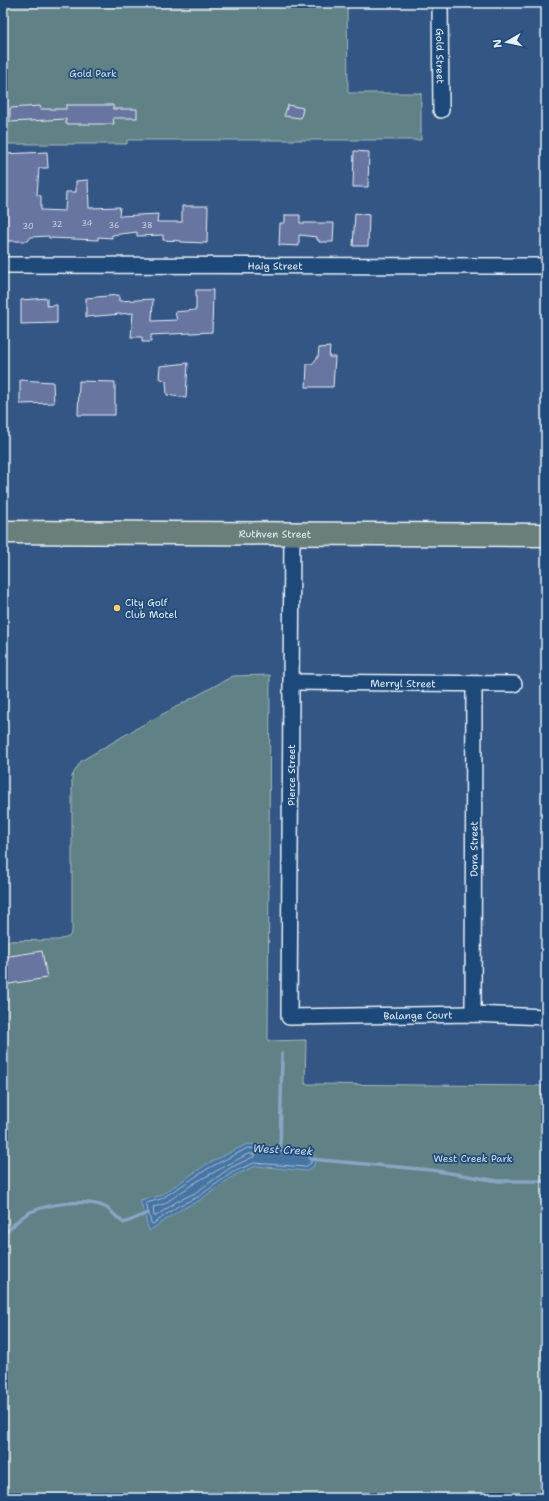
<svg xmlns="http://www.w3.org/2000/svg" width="549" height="1501" font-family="'Shantell Sans',sans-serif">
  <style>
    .green { fill: #608185; stroke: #a4b9be }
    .water { fill: #4774a2; stroke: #87a6c4 }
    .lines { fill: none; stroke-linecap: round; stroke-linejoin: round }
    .shore { stroke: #a8bfd6; stroke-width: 1 }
    .stream { stroke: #87a6c4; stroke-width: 3.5 }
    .building { fill: #6875a1; stroke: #e8f1f8 }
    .minor-casing { stroke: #e8f1f8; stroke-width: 18 }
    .highway-casing { stroke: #e8f1f8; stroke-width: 25 }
    .minor { stroke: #1f4a7a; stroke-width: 15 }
    .highway { stroke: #6a7f7c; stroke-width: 22 }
    .poi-dot { fill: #ffd166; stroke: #1f4a7a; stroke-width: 1.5 }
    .labels { text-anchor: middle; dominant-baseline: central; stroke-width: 3.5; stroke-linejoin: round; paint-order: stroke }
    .number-label { font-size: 8px; fill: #c8d2e2 }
    .street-label { font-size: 10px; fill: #e8f1f8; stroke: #1f4a7a }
    .park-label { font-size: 10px; fill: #d4e0e7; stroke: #1f4a7a }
    .poi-label { font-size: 10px; fill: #e8f1f8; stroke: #1f4a7a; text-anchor: start }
    .water-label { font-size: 11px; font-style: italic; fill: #d0deeb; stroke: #1f4a7a }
  </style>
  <rect width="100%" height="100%" fill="#345685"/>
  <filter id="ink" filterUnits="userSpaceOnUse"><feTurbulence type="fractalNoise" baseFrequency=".025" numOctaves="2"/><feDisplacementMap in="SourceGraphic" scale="8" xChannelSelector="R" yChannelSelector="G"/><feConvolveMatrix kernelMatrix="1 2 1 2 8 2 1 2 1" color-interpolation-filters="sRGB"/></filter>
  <g filter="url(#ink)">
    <g class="green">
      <polygon points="3,3 347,3 348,93 421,93 421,140 127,140 127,144 3,144"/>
      <polygon points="270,675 268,1041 306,1040 305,1084 546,1086 546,1498 3,1498 3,941 58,940 69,937 72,931 72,776 81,761 137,728 233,676"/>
    </g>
    <polygon class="water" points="247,1144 309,1151 315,1156 314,1166 306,1171 256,1166 235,1175 200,1200 180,1210 149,1231 140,1200 160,1196 207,1164"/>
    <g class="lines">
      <g class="shore">
        <polygon points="248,1148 307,1154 311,1158 311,1163 305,1167 254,1163 233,1172 198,1197 178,1206 153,1224 151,1223 146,1203 161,1199 209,1168"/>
        <polygon points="248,1154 254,1154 255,1156 230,1168 195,1193 176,1202 156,1216 154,1216 153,1207 164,1204 196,1182"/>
      </g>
      <g class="stream">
        <polyline points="280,1151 282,1054"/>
        <polyline points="310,1159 431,1170 498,1181 546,1181"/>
        <path d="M3,1235C10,1229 15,1223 21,1218C38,1204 85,1198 105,1207C111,1210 118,1219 124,1223L148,1213"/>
      </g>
    </g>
    <g class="building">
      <polygon points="66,105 113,105 113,109 137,109 137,118 113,118 114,124 66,124 66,119 10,122 10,108 40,106 41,109 66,109"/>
      <polygon points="288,105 303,108 301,118 284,116"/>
      <polygon points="354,151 369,152 368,187 353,187"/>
      <polygon points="47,152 48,168 39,168 37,195 41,196 41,210 65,211 66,192 76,192 76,181 88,180 89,208 120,207 119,216 158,214 157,222 182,222 182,206 208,206 207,243 181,242 181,241 163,240 163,235 137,236 137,232 112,235 112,238 98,237 98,240 49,238 49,236 31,237 28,241 3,241 3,154"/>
      <polygon points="355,213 369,215 368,246 353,246"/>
      <polygon points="285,215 300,215 300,223 334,223 333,242 319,242 319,240 317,240 317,237 299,235 299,246 279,245 280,223 285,223"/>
      <polygon points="196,290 213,290 212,332 151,335 151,342 142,342 142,337 131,337 133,313 86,317 86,298 119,295 119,301 153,299 152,321 177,320 175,312 196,310"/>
      <polygon points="47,298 47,306 57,305 57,323 21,324 21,300"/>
      <polygon points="330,347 329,357 335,357 333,387 306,387 307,364 312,364 318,357 319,348"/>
      <polygon points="188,363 186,398 167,395 166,381 159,378 160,366"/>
      <polygon points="20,380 53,382 54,403 20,404"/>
      <polygon points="79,381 115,382 115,415 78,415"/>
      <polygon points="42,951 47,978 3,985 3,957"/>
    </g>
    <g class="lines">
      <g class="minor-casing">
        <g id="minor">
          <path id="s1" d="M440,3L441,110"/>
          <path id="s2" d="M3,265L546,266"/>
          <path id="s3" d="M292,532L289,1017L473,1014L546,1017"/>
          <path id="s4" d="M291,682L514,684"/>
          <path id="s5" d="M473,1014L474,685"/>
        </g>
      </g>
      <g class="highway-casing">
        <g id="highway">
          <path id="s6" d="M3,532L546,535"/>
        </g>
      </g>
      <use href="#minor" class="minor"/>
      <use href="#highway" class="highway"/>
    </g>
  </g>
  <circle class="poi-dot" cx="117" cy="608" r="4"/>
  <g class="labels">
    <g class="number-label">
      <text x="87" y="223">34</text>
      <text x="57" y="224">32</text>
      <text x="114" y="225">36</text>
      <text x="147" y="225">38</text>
      <text x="28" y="226">30</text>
    </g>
    <g class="street-label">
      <text stroke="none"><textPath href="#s1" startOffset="53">Gold Street</textPath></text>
      <text stroke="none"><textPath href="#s2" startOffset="272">Haig Street</textPath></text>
      <text stroke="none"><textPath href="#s6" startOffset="272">Ruthven Street</textPath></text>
      <text stroke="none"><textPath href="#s4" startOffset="112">Merryl Street</textPath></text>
      <text transform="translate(291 775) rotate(-90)">Pierce Street</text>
      <text stroke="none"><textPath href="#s5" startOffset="165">Dora Street</textPath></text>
      <text stroke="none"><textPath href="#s3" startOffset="614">Balange Court</textPath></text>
    </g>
    <g class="park-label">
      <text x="93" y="73">Gold Park</text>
      <text x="473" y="1158">West Creek Park</text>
    </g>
    <g class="poi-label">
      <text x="125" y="602">City Golf<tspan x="125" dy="12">Club Motel</tspan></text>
    </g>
    <g class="water-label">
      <text transform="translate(283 1150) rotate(3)">West Creek</text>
    </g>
  </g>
  <rect width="549" height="1501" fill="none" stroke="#1f4a7a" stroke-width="16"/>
  <rect x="8" y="8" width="533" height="1485" fill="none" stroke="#e8f1f8" stroke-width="1.5" filter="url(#ink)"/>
  <g transform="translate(507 42) rotate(261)" stroke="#1f4a7a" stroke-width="3" paint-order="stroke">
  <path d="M0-3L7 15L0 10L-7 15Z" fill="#e8f1f8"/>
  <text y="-6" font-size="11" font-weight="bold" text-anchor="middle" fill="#e8f1f8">N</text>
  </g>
</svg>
